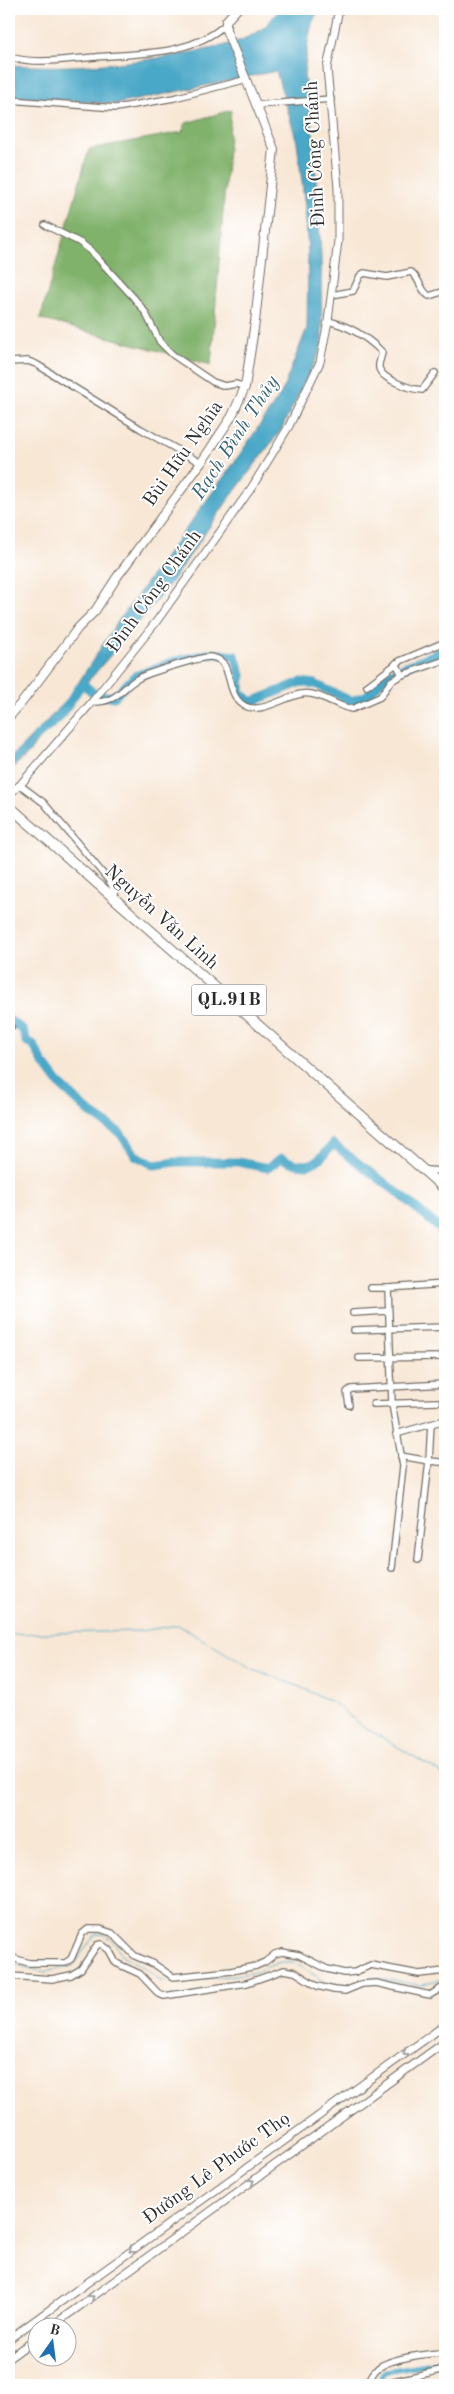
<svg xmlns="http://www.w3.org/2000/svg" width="454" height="2394" font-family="'Old Standard TT',serif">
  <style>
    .forest { fill: #81b26c; stroke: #566e4c }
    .water { fill: #48a7c7; stroke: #3a6979 }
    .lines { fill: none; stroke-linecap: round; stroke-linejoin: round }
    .stream { stroke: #48a7c7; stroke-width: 1 }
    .canal { stroke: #48a7c7; stroke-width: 5 }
    .river { stroke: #48a7c7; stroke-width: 9 }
    .minor-casing { stroke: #736d66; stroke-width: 8 }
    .tertiary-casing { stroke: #736d66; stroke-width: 9 }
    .secondary-casing { stroke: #736d66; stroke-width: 10 }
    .trunk-casing { stroke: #736d66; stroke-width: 11 }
    .minor { stroke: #fff; stroke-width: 5.5 }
    .tertiary { stroke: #fff; stroke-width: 7 }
    .secondary { stroke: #fff; stroke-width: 8 }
    .trunk { stroke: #fff; stroke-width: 9 }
    .oneway { stroke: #a0a0a0 }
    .labels { text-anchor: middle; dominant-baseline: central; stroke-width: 4; stroke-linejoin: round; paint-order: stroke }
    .shield { fill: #fff; stroke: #6b6b6b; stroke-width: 1 }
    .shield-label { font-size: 18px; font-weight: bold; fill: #2b2b2b }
    .street-label { font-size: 19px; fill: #2b2b2b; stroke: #fff }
    .water-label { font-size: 20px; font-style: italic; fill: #386371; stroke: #fff }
  </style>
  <rect width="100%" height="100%" fill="#fff"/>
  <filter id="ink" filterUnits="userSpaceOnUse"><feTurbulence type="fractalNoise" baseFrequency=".02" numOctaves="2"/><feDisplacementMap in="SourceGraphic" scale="10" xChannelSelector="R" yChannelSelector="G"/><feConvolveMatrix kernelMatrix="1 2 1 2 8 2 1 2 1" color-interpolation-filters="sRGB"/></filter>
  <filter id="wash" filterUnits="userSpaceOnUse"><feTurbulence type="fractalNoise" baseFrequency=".0096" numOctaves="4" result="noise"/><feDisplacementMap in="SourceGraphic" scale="20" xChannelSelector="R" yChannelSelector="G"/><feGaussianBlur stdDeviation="1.12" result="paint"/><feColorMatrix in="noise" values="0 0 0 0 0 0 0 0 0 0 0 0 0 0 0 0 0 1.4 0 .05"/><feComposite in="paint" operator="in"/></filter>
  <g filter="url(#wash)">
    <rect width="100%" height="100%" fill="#f8e7d5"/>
    <polygon class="forest" points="231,110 211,365 40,319 89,149 182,132 186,123"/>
    <path class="water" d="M280,9H319L312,23L308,42L304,75L313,132L321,254L322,347L281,430L226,503L164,592L92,677L49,723L29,753L9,771V760L68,699L114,627L231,467L281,394L307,328L308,252L305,207L297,142L276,71L117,104L9,96V65C67,69 125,64 183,54C209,49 237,45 259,31C267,26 274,16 280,9Z"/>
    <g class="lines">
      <g class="stream">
        <polyline points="9,1634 141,1631 178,1625 251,1668 300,1687 334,1703 361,1725 445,1775"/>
        <polyline points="9,1963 45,1972 72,1966 96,1934 104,1934 115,1943 122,1955 148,1970 160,1981 178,1982 252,1973 280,1962 293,1962 327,1983 352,1985"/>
        <polyline points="361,1982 371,1977 420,1985 445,1978"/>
      </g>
      <polyline class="canal" points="378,2385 385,2371 445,2361"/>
      <g class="river">
        <polyline points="83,684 96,695 114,697 135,676 172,662 212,653 235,656 241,675 240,692 252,702 301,682 315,684 351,701 366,696 384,678 397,670 445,650"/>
        <polyline points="37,736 59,718 79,688"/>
        <path d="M9,1020L23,1030L27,1042L33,1044L42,1061L60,1085L88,1111L120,1133L135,1155L154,1165L176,1162H238L268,1168L281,1158C308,1171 315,1166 333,1144L402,1196L445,1233"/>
      </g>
    </g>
  </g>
  <g filter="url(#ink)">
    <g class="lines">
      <g class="minor-casing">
        <g id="minor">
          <path d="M9,57C39,65 66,59 96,57C140,53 189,56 225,25"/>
          <polyline points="9,100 116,108 174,98 244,80"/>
          <polyline points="256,105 331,99"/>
          <polyline points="45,225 81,243 91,251 134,298 145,312 160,342 173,355 213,382 225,386 236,384 245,387"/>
          <path d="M332,295L353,291L360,276L364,273L387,277L411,272C419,277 420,290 429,296L445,291"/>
          <path d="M328,321C350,326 366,336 382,352C382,357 378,362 379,368C382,380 411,389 422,390L435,373"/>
          <polyline points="9,362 28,361 36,364 141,429 201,463"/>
          <polyline points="402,675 445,660"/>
          <polyline points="367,686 400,661 445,642"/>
          <path d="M92,702C118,703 120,688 139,678C147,673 201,657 209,657C215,657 219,659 223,663C230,673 229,689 237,699C253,721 282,697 301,694C319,691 335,706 352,709L380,697L391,681L402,675L396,663"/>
          <polyline points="20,785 44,803 110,882 115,892 115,898"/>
          <polyline points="9,1025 11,1027"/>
          <polyline points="425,1170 445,1171"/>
          <polyline points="371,1288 388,1288"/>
          <polyline points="353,1313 388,1311"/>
          <polyline points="354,1330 445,1327"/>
          <polyline points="359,1358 445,1357"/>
          <polyline points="374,1404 437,1402"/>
          <polyline points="349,1405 347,1392 351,1389 445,1384"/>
          <polyline points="431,1424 429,1461 440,1462"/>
          <polyline points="396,1434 445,1420"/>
          <polyline points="401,1456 429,1461 418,1560"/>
          <polyline points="392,1568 403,1466 392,1404 388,1288 445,1284"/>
          <polyline points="9,1957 29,1963 65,1963 71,1959 82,1934 88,1929 100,1929 112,1933 135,1956 154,1964 173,1977 231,1971 256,1966 265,1962 275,1954 282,1952 299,1955 327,1969 344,1973 355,1972 371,1965 419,1974 445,1971"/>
          <polyline points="9,1976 52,1979 71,1975 81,1969 97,1945 101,1944 109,1950 116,1963 140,1974 159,1994 164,1996 247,1983 284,1970 295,1972 317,1986 334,1990 345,1991 362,1984 376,1983 430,1995 445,1986"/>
          <polyline points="9,2188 11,2194 9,2212"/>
          <path d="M368,2385C370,2379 372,2373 378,2368C391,2358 429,2353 445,2353"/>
          <polyline points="388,2385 394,2381 445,2369"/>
        </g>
      </g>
      <g class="tertiary-casing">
        <g id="tertiary">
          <polyline points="9,794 20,785 92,702 156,622 252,487 289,426 320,362 328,321 338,241 338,188 327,68 339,9"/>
          <polyline points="52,2326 445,2042"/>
          <polyline points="9,2339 445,2025"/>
          <polyline points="9,2358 38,2337"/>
        </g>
      </g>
      <g class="secondary-casing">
        <polyline id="secondary" points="9,717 23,701 78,628 95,611 117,577 201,463 232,416 245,387 255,322 274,149 226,30 226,21 237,9"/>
      </g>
      <g class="trunk-casing">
        <polyline id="trunk" points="9,806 445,1189"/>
      </g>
      <use href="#minor" class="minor"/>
      <use href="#tertiary" class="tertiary"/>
      <use href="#secondary" class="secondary"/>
      <use href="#trunk" class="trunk"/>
    </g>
    <defs><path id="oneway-chevron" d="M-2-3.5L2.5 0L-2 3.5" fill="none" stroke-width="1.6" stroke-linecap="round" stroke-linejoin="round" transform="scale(1.25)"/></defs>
    <g class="oneway">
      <use href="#oneway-chevron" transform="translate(406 2053) rotate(144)"/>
      <use href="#oneway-chevron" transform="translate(251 2182) rotate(-36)"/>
      <use href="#oneway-chevron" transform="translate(132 2250) rotate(144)"/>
      <use href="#oneway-chevron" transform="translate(91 2298) rotate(-36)"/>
    </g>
  </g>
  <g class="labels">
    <rect class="shield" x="191.5" y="984.5" width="75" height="31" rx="4"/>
    <g class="shield-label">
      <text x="229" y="1000">QL.91B</text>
    </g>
    <g class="street-label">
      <text transform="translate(316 154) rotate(-93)">Đinh Công Chánh</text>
      <text transform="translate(184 454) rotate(-55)">Bùi Hữu Nghĩa</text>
      <text transform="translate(155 592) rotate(-54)">Đinh Công Chánh</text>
      <text transform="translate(161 918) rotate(42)">Nguyễn Văn Linh</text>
      <text transform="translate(217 2169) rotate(-36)">Đường Lê Phước Thọ</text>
    </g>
    <g class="water-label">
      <text transform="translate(236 438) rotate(-57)">Rạch Bình Thủy</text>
    </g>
  </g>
  <rect width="454" height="2394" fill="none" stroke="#fff" stroke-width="30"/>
  <g transform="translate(52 2342) rotate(14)"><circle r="24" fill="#ffffff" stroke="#aaaaaa"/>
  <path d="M0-4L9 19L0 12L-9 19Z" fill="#1f6fb2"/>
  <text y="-8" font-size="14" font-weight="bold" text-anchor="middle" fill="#2b2b2b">B</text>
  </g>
</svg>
